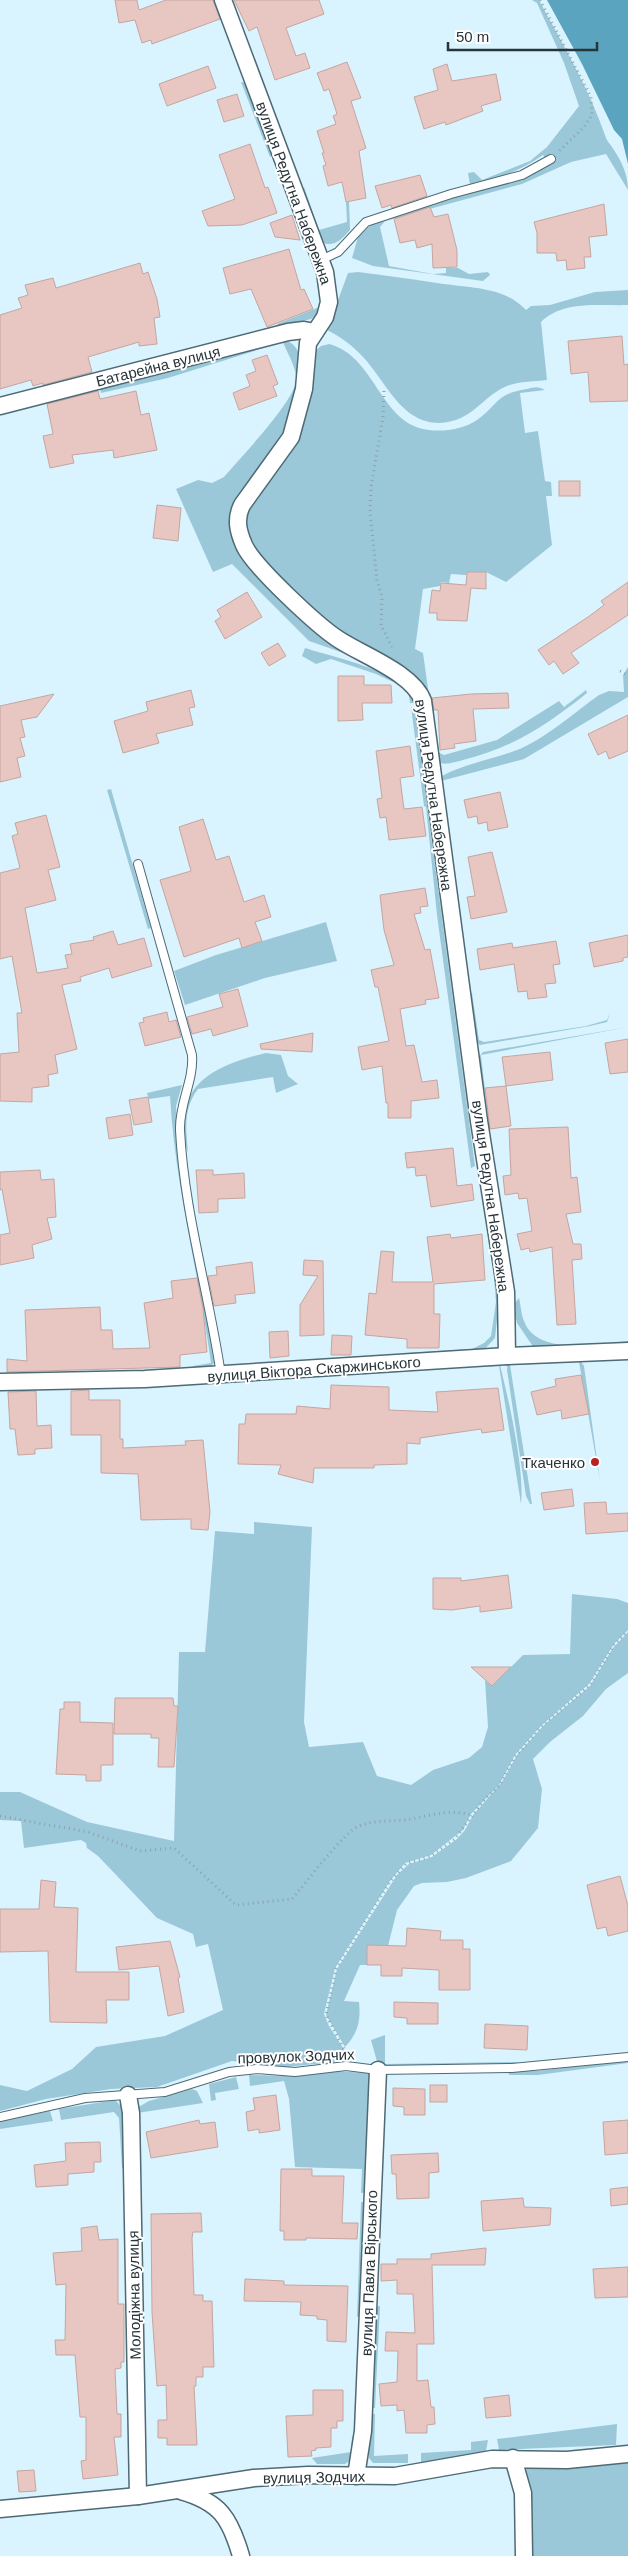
<svg xmlns="http://www.w3.org/2000/svg" width="628" height="2556" font-family="Helvetica,sans-serif">
  <style>
    .green { fill: #9bc8d9 }
    .water { fill: #5ba4bf }
    .building { fill: #e8c6c2; stroke: #c5a5a0 }
    .lines { fill: none; stroke-linecap: round; stroke-linejoin: round }
    .lane-casing { stroke: #4d6a75; stroke-width: 10 }
    .street-casing { stroke: #4d6a75; stroke-width: 19 }
    .path { stroke: #8da1aa; stroke-width: 3; stroke-dasharray: 1 4; stroke-linecap: butt }
    .lane { stroke: #fff; stroke-width: 8 }
    .street { stroke: #fff; stroke-width: 16 }
    .poi-dot { fill: #b32422; stroke: #fff; stroke-width: 2 }
    .labels { text-anchor: middle; dominant-baseline: central; stroke-width: 4; stroke-linejoin: round; paint-order: stroke }
    .street-label { font-size: 15px; fill: #273439; stroke: #fff }
    .poi-label { font-size: 15px; fill: #273439; stroke: #fff; text-anchor: end }
  </style>
  <rect width="100%" height="100%" fill="#daf4ff"/>
  <g class="green">
    <path d="M532,0H539C563,45 590,90 606,138C607,141 610,144 612,147C621,160 628,174 628,190L606,154L571,162L522,184L385,221L380,227L389,266L433,274L446,273V268H458L469,274L488,272L490,275L483,281L373,266L352,258L358,237L373,223L450,198L521,179L550,164L543,155C520,171 498,179 470,185L468,173L474,172L482,180L530,161L547,147L579,106L564,63L537,3Z"/>
    <polygon points="241,82 247,83 274,155 270,157"/>
    <path d="M304,187L319,230L347,222L346,202H349L350,230C341,240 334,248 320,242L301,193Z"/>
    <path d="M358,272C384,275 411,279 437,283C468,288 504,286 526,310L531,306L550,305L595,292L628,290V305C599,306 563,300 541,322L547,380C532,382 512,381 499,390C481,401 471,418 448,422C404,430 388,384 363,357C352,345 341,337 327,330L348,273Z"/>
    <polygon points="317,308 320,312 311,319 136,366 135,362 278,326 277,324"/>
    <path d="M282,340C319,344 292,418 284,439C280,449 273,459 267,469C255,489 244,509 232,529L352,656L309,641L232,564L213,572L176,489L198,480L212,483L224,477C241,457 291,405 296,382C298,370 287,353 283,342L168,378L101,393L100,389Z"/>
    <path d="M329,344C376,356 380,425 429,430C444,432 464,429 477,420C499,404 495,394 527,389C535,387 538,386 545,390L520,393L525,433L538,431L545,481L551,482L552,496H546L552,545L506,582L486,572H467L466,575L451,574L449,583L441,582L440,586L423,589L415,649L423,653L432,717L429,707L324,623L252,551L243,521L248,504L282,462L313,353L321,346Z"/>
    <path d="M305,648C332,657 409,672 414,703H410L408,689L376,674L331,659L316,664L302,656Z"/>
    <path d="M628,667V697L524,759L441,781L438,779C458,764 499,759 524,747C551,734 575,712 599,695L609,691L624,692L623,675Z"/>
    <path d="M586,690L587,693C547,725 514,747 463,760C455,762 445,766 437,762L435,751L444,755L497,740L559,701L564,707Z"/>
    <polygon points="411,707 414,707 475,1166 471,1168 437,915 426,807 424,806"/>
    <polygon points="111,789 151,928 148,929 107,790"/>
    <polygon points="326,922 337,961 265,978 185,1005 174,971 216,955"/>
    <polygon points="472,993 479,1040 484,1042 586,1026 607,1020 611,1011 607,1022 590,1026 480,1045 476,1042 469,994"/>
    <polygon points="628,1027 481,1055 485,1090 482,1089 478,1058 483,1052"/>
    <path d="M266,1053L281,1055L288,1076L298,1084L276,1093L273,1077L198,1089C183,1109 186,1128 188,1152C184,1144 185,1135 184,1126C181,1078 227,1062 266,1053Z"/>
    <path d="M182,1085L176,1106L178,1161L208,1317L214,1363L210,1367L193,1369V1366L211,1363C199,1274 175,1186 170,1096L149,1099L147,1093Z"/>
    <polygon points="493,1267 495,1268 499,1302 495,1338 482,1352 407,1355 405,1353 472,1349 484,1343 491,1336 496,1302"/>
    <path d="M519,1298C521,1306 521,1314 524,1321C537,1357 599,1343 628,1341V1347L534,1348L517,1323L513,1305Z"/>
    <polygon points="579,1359 584,1366 600,1481 579,1362 510,1365 532,1504 530,1504 526,1496 507,1370 508,1361"/>
    <path d="M499,1361C508,1397 525,1469 521,1504L499,1366L476,1367L477,1363Z"/>
    <polygon points="254,1522 312,1527 304,1722 309,1747 363,1742 377,1776 411,1785 433,1770 469,1758 482,1747 488,1727 485,1680 492,1686 523,1655 570,1654 572,1594 617,1599 628,1603 628,1630 614,1644 589,1684 541,1726 515,1755 499,1785 471,1814 463,1830 431,1855 405,1863 390,1881 335,1968 324,2014 329,2026 345,2051 343,2061 286,2067 232,2061 157,2087 111,2089 46,2099 0,2111 0,2085 27,2091 72,2069 96,2047 165,2036 223,2010 208,1944 196,1947 193,1934 157,1918 98,1856 87,1848 86,1843 81,1840 24,1848 21,1821 0,1820 0,1792 20,1792 87,1822 174,1841 179,1652 205,1652 215,1531 254,1534"/>
    <path d="M628,1632V1673L606,1689L583,1716L550,1742L533,1759L542,1789L538,1828L511,1861L466,1878L447,1882L422,1883L414,1886L397,1910L388,1946H367V1965H360L344,2001L359,2002C361,2021 358,2033 345,2047L326,2015L337,1969L397,1875L409,1864L432,1857L457,1839L465,1830L473,1815L502,1782L517,1755L544,1725L590,1686L613,1648Z"/>
    <polygon points="385,2035 385,2064 517,2062 516,2065 378,2065 371,2040"/>
    <polygon points="628,2060 628,2063 538,2075 509,2075 508,2071 537,2071"/>
    <polygon points="332,2071 369,2073 372,2081 368,2192 361,2193 362,2169 295,2167 289,2099 284,2081 250,2086 249,2075 290,2076"/>
    <polygon points="236,2077 239,2089 215,2093 216,2100 211,2101 209,2084"/>
    <polygon points="192,2089 197,2091 203,2103 137,2113 135,2109 149,2101"/>
    <polygon points="115,2100 123,2108 127,2168 122,2168 119,2118 114,2112 61,2120 59,2109"/>
    <polygon points="50,2111 53,2121 0,2129 0,2121"/>
    <polygon points="361,2202 368,2202 362,2315 357,2317"/>
    <polygon points="380,2306 375,2408 369,2407 373,2307"/>
    <polygon points="369,2414 375,2414 374,2456 408,2454 408,2463 373,2463 369,2458"/>
    <polygon points="617,2424 616,2445 499,2450 497,2439"/>
    <polygon points="352,2437 359,2437 354,2458 345,2464 317,2464 312,2458 351,2452"/>
    <polygon points="488,2440 486,2451 421,2463 421,2453 471,2450 471,2442"/>
    <polygon points="628,2462 628,2556 530,2556 525,2471 529,2465"/>
  </g>
  <polygon class="water" points="547,0 628,0 628,164 622,139 614,130 582,64"/>
  <g class="building">
    <polygon points="115,0 137,0 139,10 166,0 213,0 220,19 152,44 151,40 142,43 135,20 119,23"/>
    <polygon points="234,0 319,0 324,14 286,28 296,56 305,53 310,68 275,80 257,27 249,31"/>
    <polygon points="347,62 361,98 351,101 366,148 359,151 366,198 346,202 342,182 328,186 323,166 326,165 322,153 324,153 317,131 336,124 333,116 337,114 329,89 324,91 317,73"/>
    <polygon points="447,64 452,81 496,74 501,100 481,106 483,111 446,125 445,122 424,129 414,97 438,90 433,69"/>
    <polygon points="208,66 216,88 167,106 159,84"/>
    <polygon points="237,94 244,116 224,122 217,100"/>
    <polygon points="250,144 265,188 268,187 277,213 242,225 208,226 202,211 235,199 219,155"/>
    <polygon points="420,175 427,196 392,208 391,205 382,208 375,186"/>
    <polygon points="604,204 607,235 589,237 591,257 584,257 585,268 567,270 566,260 557,261 556,253 537,253 537,233 534,222"/>
    <polygon points="430,207 434,217 448,214 457,250 457,267 433,268 432,244 417,248 415,240 400,243 394,219"/>
    <polygon points="292,215 300,240 275,237 270,223"/>
    <polygon points="289,249 301,290 304,289 313,309 267,327 251,289 230,294 223,268"/>
    <polygon points="140,263 143,274 148,272 157,299 160,317 154,318 157,344 139,346 139,342 88,357 92,372 43,385 43,383 33,386 31,380 0,389 0,315 22,308 18,298 28,295 25,285 53,278 56,288"/>
    <polygon points="622,336 624,365 628,364 628,401 590,402 588,372 571,374 568,341"/>
    <polygon points="267,355 278,384 273,386 277,396 239,410 233,393 250,386 246,375 256,371 252,360"/>
    <polygon points="98,391 100,399 136,391 141,415 149,413 157,450 114,458 113,450 72,455 74,463 50,468 43,436 53,434 47,404"/>
    <rect x="559" y="481" width="21" height="15"/>
    <polygon points="157,505 181,508 178,541 153,538"/>
    <polygon points="467,572 486,572 486,589 471,588 467,621 437,620 437,613 429,613 432,590 440,591 441,583 466,585"/>
    <polygon points="628,582 628,615 571,653 579,663 563,674 554,661 549,665 538,650 588,617 604,605 601,601"/>
    <polygon points="247,592 262,617 225,639 215,621 221,617 217,610"/>
    <polygon points="278,643 286,656 269,666 261,653"/>
    <polygon points="338,676 364,676 364,685 391,685 392,703 362,703 363,720 338,721"/>
    <polygon points="191,690 195,707 189,708 193,725 156,734 159,743 123,753 114,721 148,711 146,702"/>
    <polygon points="508,693 509,708 473,709 476,741 454,744 455,748 440,750 438,710 434,710 432,698 471,694"/>
    <polygon points="54,694 37,717 21,720 25,737 20,738 25,756 17,758 21,777 0,782 0,706"/>
    <polygon points="628,715 628,751 609,759 606,751 598,755 588,734"/>
    <polygon points="410,746 414,776 400,778 404,809 422,807 426,836 389,840 386,817 380,818 377,799 382,798 376,751"/>
    <polygon points="500,792 508,827 488,831 487,822 478,824 477,816 468,818 464,800"/>
    <polygon points="46,815 60,867 48,870 56,900 25,908 37,973 68,968 65,955 72,954 70,944 94,940 93,937 113,931 118,945 144,938 152,966 112,978 109,968 80,977 81,981 62,985 77,1049 55,1055 58,1073 48,1075 49,1086 32,1088 32,1102 0,1101 0,1054 19,1052 17,1013 22,1013 12,956 0,959 0,873 20,868 12,836 18,834 15,823"/>
    <polygon points="203,819 216,860 229,856 244,902 264,895 271,917 255,922 262,941 242,948 239,938 184,957 160,880 191,871 179,827"/>
    <polygon points="492,852 507,912 471,919 467,897 475,896 468,857"/>
    <polygon points="425,888 428,906 420,907 421,913 414,914 425,950 430,949 439,998 425,1000 426,1004 400,1009 406,1046 414,1045 422,1082 437,1080 439,1098 411,1101 411,1118 388,1118 388,1103 386,1103 382,1066 362,1070 358,1047 389,1041 378,987 375,987 371,970 394,965 384,930 380,895"/>
    <polygon points="628,935 628,957 623,958 623,961 594,967 589,943"/>
    <polygon points="556,941 560,964 553,965 556,983 545,984 547,997 528,999 527,991 518,992 514,964 480,970 477,949 512,943 513,948"/>
    <polygon points="238,989 248,1026 213,1036 211,1029 192,1034 187,1017 223,1007 219,994"/>
    <polygon points="167,1012 169,1022 176,1020 181,1037 145,1046 139,1023 144,1022 143,1018"/>
    <polygon points="313,1033 312,1052 261,1049 260,1044"/>
    <polygon points="628,1039 628,1072 610,1074 605,1043"/>
    <polygon points="550,1052 553,1080 506,1086 502,1057"/>
    <polygon points="506,1086 511,1126 490,1129 485,1088"/>
    <polygon points="148,1097 152,1122 134,1125 129,1100"/>
    <polygon points="130,1114 133,1135 109,1139 106,1118"/>
    <polygon points="568,1127 571,1178 577,1177 581,1212 566,1214 573,1244 581,1244 582,1259 572,1260 576,1324 557,1325 552,1247 530,1252 529,1248 521,1250 517,1234 532,1231 527,1198 519,1199 518,1193 505,1195 503,1176 511,1175 509,1129"/>
    <polygon points="453,1148 457,1186 472,1184 474,1200 431,1207 426,1175 416,1176 415,1167 407,1168 405,1153"/>
    <polygon points="40,1170 41,1180 54,1179 56,1217 47,1218 52,1239 32,1245 34,1258 0,1265 0,1235 10,1233 2,1189 0,1190 0,1172"/>
    <polygon points="196,1170 213,1170 213,1175 244,1173 245,1198 218,1199 218,1212 199,1213"/>
    <polygon points="450,1234 451,1238 482,1234 485,1280 434,1284 434,1314 440,1314 439,1348 407,1348 407,1339 365,1335 369,1293 376,1294 381,1251 394,1252 392,1282 433,1282 427,1237"/>
    <polygon points="304,1260 323,1261 324,1335 300,1336 300,1305 318,1276 303,1275"/>
    <polygon points="252,1262 255,1293 235,1295 236,1303 214,1306 208,1276 217,1275 216,1267"/>
    <polygon points="197,1278 203,1308 207,1352 180,1355 180,1367 7,1372 7,1359 27,1361 25,1310 100,1307 101,1330 112,1330 113,1349 150,1348 144,1303 173,1298 171,1281"/>
    <polygon points="288,1331 289,1356 270,1358 269,1332"/>
    <polygon points="332,1335 352,1336 351,1355 331,1355"/>
    <polygon points="581,1375 589,1414 562,1419 561,1410 537,1415 531,1392 556,1386 555,1379"/>
    <polygon points="331,1385 389,1387 389,1410 438,1412 436,1392 498,1388 504,1430 482,1433 481,1429 420,1438 420,1444 407,1443 407,1464 374,1465 374,1468 314,1468 313,1483 278,1474 281,1465 238,1464 239,1424 245,1424 246,1414 296,1414 297,1406 330,1409"/>
    <polygon points="89,1390 89,1400 120,1400 120,1439 123,1439 123,1448 186,1445 185,1441 203,1440 210,1512 208,1530 191,1529 191,1519 141,1520 138,1474 101,1473 101,1435 71,1435 71,1391"/>
    <polygon points="36,1391 37,1426 51,1425 52,1448 35,1449 35,1454 18,1455 15,1429 10,1429 8,1392"/>
    <polygon points="572,1489 574,1506 544,1510 541,1493"/>
    <polygon points="606,1502 607,1514 628,1513 628,1531 586,1534 584,1503"/>
    <polygon points="508,1575 512,1608 480,1612 480,1606 452,1610 433,1609 433,1578 461,1578 461,1581"/>
    <polygon points="471,1667 511,1667 492,1686"/>
    <polygon points="115,1698 173,1698 174,1706 178,1706 174,1767 158,1767 159,1738 151,1738 151,1734 114,1734"/>
    <polygon points="64,1702 80,1702 80,1722 113,1723 113,1765 101,1765 101,1781 86,1781 86,1775 56,1774 60,1709 64,1709"/>
    <polygon points="620,1876 628,1906 628,1931 608,1936 606,1927 597,1929 587,1885"/>
    <polygon points="41,1880 56,1882 54,1907 78,1908 76,1972 129,1972 129,2000 106,2000 107,2023 50,2022 48,1951 0,1952 0,1909 39,1909"/>
    <polygon points="407,1928 441,1931 440,1940 463,1940 463,1949 470,1949 470,1990 439,1990 439,1970 402,1968 402,1976 381,1976 381,1965 367,1965 367,1945 406,1946"/>
    <polygon points="170,1941 180,1977 178,1978 184,2012 168,2016 159,1966 119,1970 116,1947"/>
    <polygon points="394,2002 438,2003 438,2024 407,2024 407,2018 394,2017"/>
    <polygon points="485,2024 528,2026 527,2050 484,2048"/>
    <rect x="430" y="2085" width="17" height="17"/>
    <polygon points="393,2088 425,2089 425,2115 404,2115 404,2107 393,2106"/>
    <polygon points="276,2095 280,2130 259,2133 259,2129 248,2131 246,2112 255,2110 253,2098"/>
    <polygon points="199,2120 200,2124 215,2122 218,2147 151,2158 146,2132"/>
    <polygon points="628,2120 628,2153 605,2155 603,2122"/>
    <polygon points="100,2142 101,2162 94,2162 94,2172 68,2174 68,2185 36,2187 34,2165 66,2161 65,2143"/>
    <polygon points="438,2153 439,2172 429,2173 429,2198 397,2199 396,2174 392,2174 391,2155"/>
    <polygon points="281,2169 312,2169 312,2176 344,2176 342,2223 358,2223 357,2239 306,2238 306,2240 284,2240 284,2231 280,2231"/>
    <polygon points="628,2187 628,2204 611,2206 610,2189"/>
    <polygon points="523,2198 524,2207 551,2208 550,2225 483,2231 481,2201"/>
    <polygon points="201,2213 202,2232 193,2232 192,2238 194,2295 203,2295 203,2301 212,2301 214,2367 203,2367 203,2377 196,2377 196,2386 194,2386 197,2445 167,2445 167,2438 158,2438 158,2420 167,2420 166,2385 157,2386 152,2312 151,2214"/>
    <polygon points="97,2226 99,2240 118,2239 118,2304 124,2304 124,2362 121,2362 121,2368 115,2369 117,2414 121,2414 121,2437 114,2437 118,2475 83,2479 81,2461 86,2460 86,2417 80,2417 75,2355 56,2355 55,2340 65,2340 66,2284 56,2285 53,2253 82,2251 81,2228"/>
    <polygon points="486,2248 485,2265 432,2265 434,2344 417,2344 417,2381 428,2380 431,2407 434,2407 435,2424 427,2425 427,2433 406,2433 404,2410 397,2411 397,2405 381,2406 379,2384 397,2382 398,2351 385,2351 386,2332 415,2333 413,2294 397,2294 397,2280 381,2281 381,2264 397,2264 397,2259 431,2259 431,2254"/>
    <polygon points="628,2267 628,2297 595,2298 593,2269"/>
    <polygon points="245,2279 284,2281 284,2285 348,2286 346,2342 327,2341 327,2320 317,2319 317,2316 300,2315 301,2302 244,2301"/>
    <polygon points="313,2390 343,2390 343,2421 337,2421 337,2428 331,2428 331,2447 316,2448 316,2450 311,2451 312,2456 288,2457 286,2416 313,2415"/>
    <polygon points="509,2395 511,2416 486,2418 484,2398"/>
    <polygon points="34,2470 36,2491 19,2492 17,2471"/>
  </g>
  <g class="lines">
    <g class="lane-casing">
      <g id="lane">
        <polyline points="321,260 338,252 366,222 451,194 522,175 551,159"/>
        <path d="M138,864L192,1055C194,1081 179,1103 180,1130C184,1212 209,1293 221,1375"/>
        <polyline points="0,2117 85,2098 165,2092 229,2072 257,2069 295,2072 346,2066 378,2070 512,2068 628,2057"/>
      </g>
    </g>
    <g class="street-casing">
      <g id="street">
        <path d="M223,0L325,272L329,302L325,317L308,343L304,389L291,437L242,505C235,519 238,531 244,545C253,566 318,626 338,639C362,655 413,673 423,701L479,1121L506,1292L507,1356"/>
        <polyline points="0,406 288,332 304,330 315,332"/>
        <polyline points="0,1382 145,1379 507,1356 628,1351"/>
        <polyline points="128,2095 131,2113 138,2496"/>
        <polyline points="513,2458 523,2493 524,2556"/>
        <polyline points="356,2476 363,2431 378,2070"/>
        <path d="M181,2491C220,2502 230,2518 241,2556"/>
        <polyline points="0,2509 138,2496 254,2478 308,2475 395,2476 492,2459 567,2460 628,2454"/>
      </g>
    </g>
    <g class="path">
      <polyline points="540,0 591,97 592,115 584,127 559,151"/>
      <polyline points="384,391 383,417 371,487 370,512 377,580 382,597 381,625 392,647"/>
      <polyline points="620,671 628,675"/>
      <path d="M0,1816L88,1832L140,1851L174,1848L236,1905L292,1899C305,1884 344,1832 359,1826C376,1819 394,1822 411,1819C432,1815 450,1809 471,1815"/>
      <polyline points="346,2053 326,2015 336,1969 390,1882 406,1864 431,1856 455,1839 483,1801 499,1786 515,1757 541,1727 590,1685 614,1645 628,1631"/>
    </g>
    <use href="#lane" class="lane"/>
    <use href="#street" class="street"/>
  </g>
  <circle class="poi-dot" cx="595" cy="1462" r="5"/>
  <g class="labels">
    <g class="street-label">
      <text transform="translate(294 193) rotate(70)">вулиця Редутна Набережна</text>
      <text transform="translate(158 366) rotate(-14)">Батарейна вулиця</text>
      <text transform="translate(434 795) rotate(82)">вулиця Редутна Набережна</text>
      <text transform="translate(491 1196) rotate(82)">вулиця Редутна Набережна</text>
      <text transform="translate(314 1369) rotate(-4)">вулиця Віктора Скаржинського</text>
      <text transform="translate(296 2056) rotate(-2)">провулок Зодчих</text>
      <text transform="translate(369 2273) rotate(-88)">вулиця Павла Вірського</text>
      <text transform="translate(134 2295) rotate(-91)">Молодіжна вулиця</text>
      <text transform="translate(314 2477) rotate(-1)">вулиця Зодчих</text>
    </g>
    <g class="poi-label">
      <text x="585" y="1462">Ткаченко</text>
    </g>
  </g>
  <path d="M448 42v8h149v-8" fill="none" stroke="#273439" stroke-width="2.5"/>
  <text x="456" y="42" font-size="15" fill="#273439" stroke="#ffffff" stroke-width="4" paint-order="stroke">50 m</text>
</svg>
